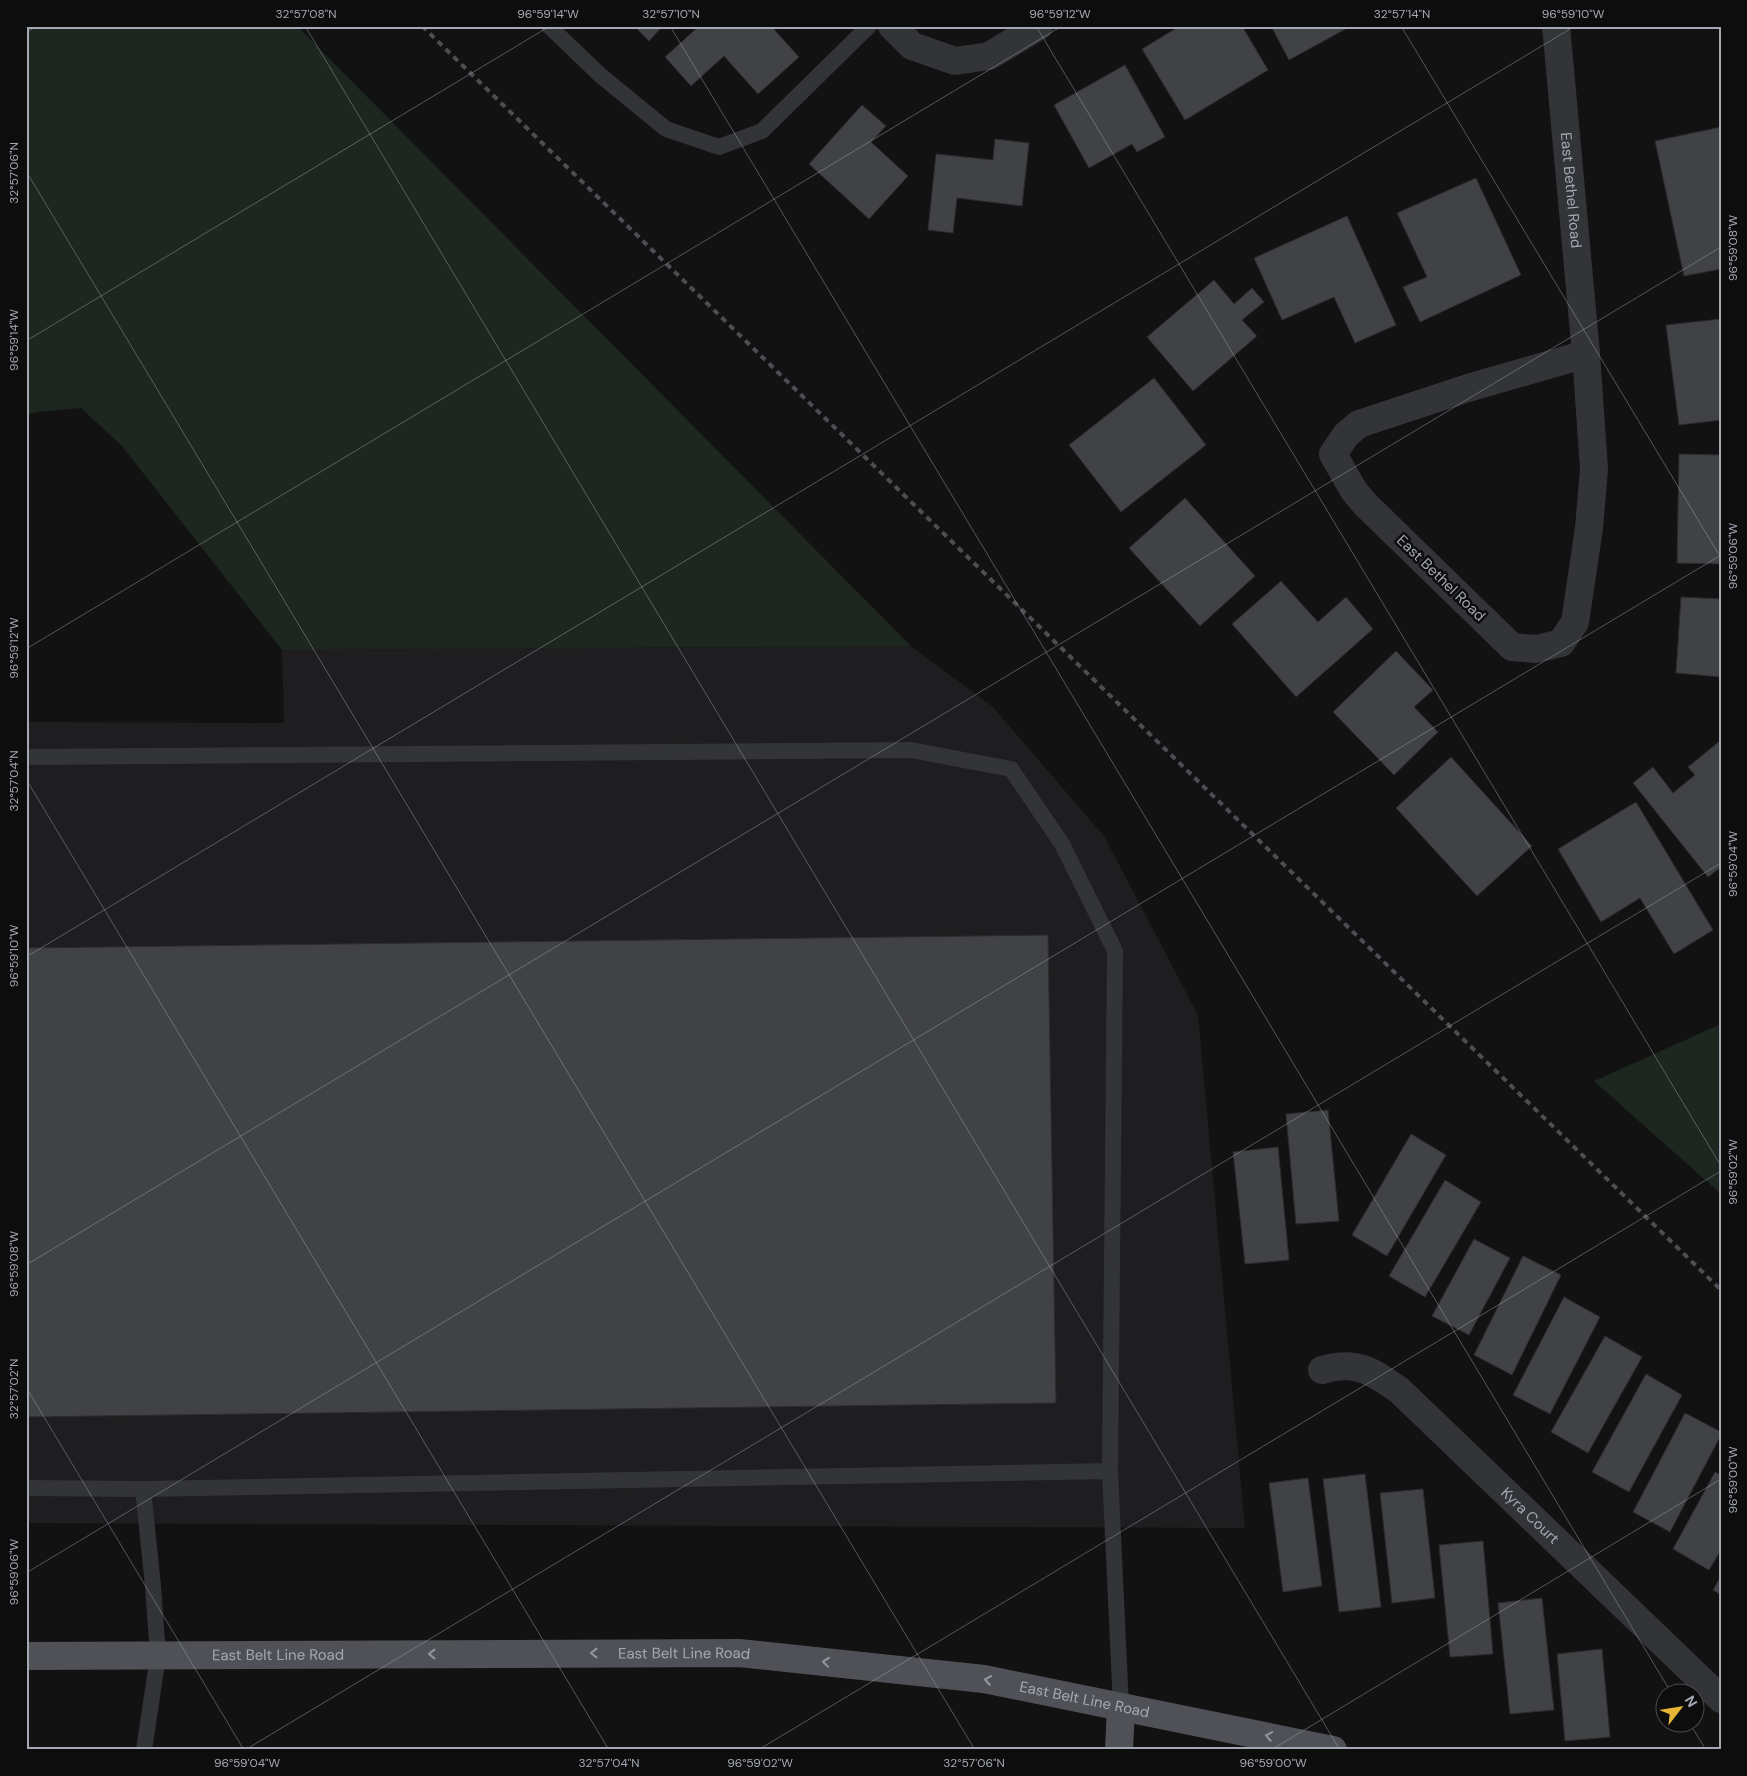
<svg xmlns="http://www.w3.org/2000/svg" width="1747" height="1776" font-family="'DM Sans',sans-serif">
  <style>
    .built { fill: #1e1e20 }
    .green { fill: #1e2620 }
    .building { fill: #414246; stroke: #2c2c2f }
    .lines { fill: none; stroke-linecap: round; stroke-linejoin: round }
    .service { stroke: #333438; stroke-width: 16 }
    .minor { stroke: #333438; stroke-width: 28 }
    .primary { stroke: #4f5157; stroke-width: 28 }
    .rail { stroke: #4c4e53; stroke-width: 4; stroke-dasharray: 6 5; stroke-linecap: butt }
    .oneway { stroke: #9397a1 }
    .ticks { fill: none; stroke: #a4a8b3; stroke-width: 1; stroke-opacity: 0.45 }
    .labels { text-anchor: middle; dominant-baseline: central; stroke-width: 5; stroke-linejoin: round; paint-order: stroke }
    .street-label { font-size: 15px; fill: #a4a8b3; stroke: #0d0d0e }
    .neatline { fill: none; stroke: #a4a8b3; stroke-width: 2 }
    .ticks-label { font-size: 12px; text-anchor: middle; fill: #a4a8b3 }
  </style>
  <rect width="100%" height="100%" fill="#121213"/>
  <polygon class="built" points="911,646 992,706 1104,836 1198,1015 1245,1528 26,1523 26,722 284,723 282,650"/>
  <g class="green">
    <polygon points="26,26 297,26 911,646 282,650 122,446 81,408 37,412 26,415"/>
    <polygon points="1721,1024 1721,1194 1594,1081"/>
  </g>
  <g class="building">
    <polygon points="634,26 663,26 649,41"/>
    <polygon points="699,26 771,26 799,57 758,94 724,56 691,86 665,57"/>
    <polygon points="1180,26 1242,26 1268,70 1185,120 1142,49"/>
    <polygon points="1271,26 1351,26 1289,60"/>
    <polygon points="1125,65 1165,137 1137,152 1132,144 1089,168 1054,105"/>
    <polygon points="862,105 886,126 871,142 908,176 869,219 809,164"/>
    <polygon points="1721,127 1721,269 1684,276 1655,141"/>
    <polygon points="995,139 1029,143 1022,206 957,198 953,233 928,230 936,154 993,160"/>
    <polygon points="1476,178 1521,275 1420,322 1403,287 1427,277 1397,213"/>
    <polygon points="1347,216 1396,325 1355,343 1334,297 1282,320 1254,258"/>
    <polygon points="1214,280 1234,304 1252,288 1264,302 1242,320 1257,336 1193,391 1147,337"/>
    <polygon points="1721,319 1721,420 1679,425 1666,325"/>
    <polygon points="1154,378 1206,445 1121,512 1069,445"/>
    <polygon points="1679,454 1721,455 1721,564 1677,563"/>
    <polygon points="1185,498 1255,576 1200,626 1129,548"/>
    <polygon points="1281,581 1318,622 1346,597 1373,629 1296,697 1232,624"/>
    <polygon points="1681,597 1721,599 1721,677 1676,673"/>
    <polygon points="1396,651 1433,690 1414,707 1438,732 1394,775 1333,712"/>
    <polygon points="1721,740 1721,867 1708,877 1633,783 1653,767 1673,793 1695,775 1688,767"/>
    <polygon points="1451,757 1532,846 1477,896 1396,808"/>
    <polygon points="1636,802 1713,930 1674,954 1640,898 1601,922 1558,849"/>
    <polygon points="1048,935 1056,1403 26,1417 26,948"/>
    <polygon points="1328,1110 1339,1221 1296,1224 1286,1114"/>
    <polygon points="1411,1134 1446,1155 1387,1256 1352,1235"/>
    <polygon points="1278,1147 1289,1260 1245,1264 1233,1152"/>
    <polygon points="1445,1180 1481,1202 1425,1297 1389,1276"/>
    <polygon points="1474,1239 1510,1258 1469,1335 1432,1316"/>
    <polygon points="1523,1256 1561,1275 1512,1375 1474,1355"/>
    <polygon points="1564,1297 1600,1317 1550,1414 1513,1395"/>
    <polygon points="1605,1336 1642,1357 1588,1453 1551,1432"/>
    <polygon points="1646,1374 1682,1395 1629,1492 1592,1472"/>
    <polygon points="1685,1413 1721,1432 1721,1435 1670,1532 1633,1512"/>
    <polygon points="1715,1472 1721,1475 1721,1550 1709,1570 1673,1549"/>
    <polygon points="1365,1474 1381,1607 1339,1612 1323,1479"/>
    <polygon points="1308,1478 1322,1586 1283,1592 1269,1483"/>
    <polygon points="1423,1489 1435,1598 1392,1603 1380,1493"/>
    <polygon points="1483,1541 1493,1654 1450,1657 1439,1545"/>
    <polygon points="1721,1576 1721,1595 1713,1590"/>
    <polygon points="1542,1598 1554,1710 1510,1714 1498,1603"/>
    <polygon points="1602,1649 1610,1737 1565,1741 1557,1654"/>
  </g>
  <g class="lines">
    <g class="service">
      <polyline points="549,26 600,75 666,129 719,147 762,131 869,26"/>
      <polyline points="26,757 911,750 1011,769 1062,844 1115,951 1110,1471"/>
      <polyline points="26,1488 143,1489"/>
      <polyline points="144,1750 158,1656 153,1586 143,1489 1110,1471 1121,1707"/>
    </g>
    <g class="minor">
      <polyline points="892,26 912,46 955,61 989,56 1039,26"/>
      <path id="s1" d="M1556,26L1586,354"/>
      <polygon points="1586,354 1594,469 1589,528 1575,622 1561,643 1536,649 1512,647 1366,505 1354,491 1333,454 1346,435 1359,424 1468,388"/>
      <path id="s2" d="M1322,1370C1356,1360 1372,1371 1399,1390L1721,1699"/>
    </g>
    <g class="primary">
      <path id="s3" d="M26,1656L739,1653L984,1679L1333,1750"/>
      <polyline points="1119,1750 1121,1707"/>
    </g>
    <polyline class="rail" points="422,26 1721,1290"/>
  </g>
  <defs><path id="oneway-chevron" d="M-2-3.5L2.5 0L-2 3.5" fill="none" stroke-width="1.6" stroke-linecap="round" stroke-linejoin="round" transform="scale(1.25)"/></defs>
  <g class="oneway">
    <use href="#oneway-chevron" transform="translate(594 1653) rotate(180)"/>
    <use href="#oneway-chevron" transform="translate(432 1654) rotate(180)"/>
    <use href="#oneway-chevron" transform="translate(826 1662) rotate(-174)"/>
    <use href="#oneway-chevron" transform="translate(988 1680) rotate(-170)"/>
    <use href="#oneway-chevron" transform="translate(1269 1736) rotate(-169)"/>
  </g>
  <path class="ticks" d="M305,26L1340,1750M670,26L1672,1694M1036,26L1721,1166M1401,26L1721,558M26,33L37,26M26,171L975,1750M26,341L550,26M26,649L1062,26M26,779L609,1750M26,957L1575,26M26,1265L1721,247M26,1387L244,1750M26,1573L1721,555M1690,1724L1706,1750M245,1750L1721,863M758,1750L1721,1171M1271,1750L1721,1479"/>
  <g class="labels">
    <g class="street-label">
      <text stroke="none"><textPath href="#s1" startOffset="165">East Bethel Road</textPath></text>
      <text transform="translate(1441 578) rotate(44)">East Bethel Road</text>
      <text stroke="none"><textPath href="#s2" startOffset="265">Kyra Court</textPath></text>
      <text stroke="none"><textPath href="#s3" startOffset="658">East Belt Line Road</textPath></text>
      <text stroke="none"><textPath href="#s3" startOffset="252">East Belt Line Road</textPath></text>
      <text stroke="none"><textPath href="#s3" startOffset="1062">East Belt Line Road</textPath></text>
    </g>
  </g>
  <rect width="1747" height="1776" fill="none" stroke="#0d0d0e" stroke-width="55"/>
  <g transform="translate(1680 1708) rotate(59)"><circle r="24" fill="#0d0d0e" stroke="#494b50"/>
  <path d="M0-4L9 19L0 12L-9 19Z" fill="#e8b636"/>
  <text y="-8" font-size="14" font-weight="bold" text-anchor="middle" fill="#a4a8b3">N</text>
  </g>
  <rect x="28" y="28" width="1692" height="1720" class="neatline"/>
  <g class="ticks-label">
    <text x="306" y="18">32°57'08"N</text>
    <text x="548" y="18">96°59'14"W</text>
    <text x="671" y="18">32°57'10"N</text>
    <text x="1060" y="18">96°59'12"W</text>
    <text x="1402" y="18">32°57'14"N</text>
    <text x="1573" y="18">96°59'10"W</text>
    <text transform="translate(14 173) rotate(-90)" y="4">32°57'06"N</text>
    <text transform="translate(1733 248) rotate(-90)" y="4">96°59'08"W</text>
    <text transform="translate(14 340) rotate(-90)" y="4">96°59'14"W</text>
    <text transform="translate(1733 556) rotate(-90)" y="4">96°59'06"W</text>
    <text transform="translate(14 648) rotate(-90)" y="4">96°59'12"W</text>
    <text transform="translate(14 781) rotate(-90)" y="4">32°57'04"N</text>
    <text transform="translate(1733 864) rotate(-90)" y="4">96°59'04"W</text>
    <text transform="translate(14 956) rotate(-90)" y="4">96°59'10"W</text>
    <text transform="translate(1733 1172) rotate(-90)" y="4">96°59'02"W</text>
    <text transform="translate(14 1264) rotate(-90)" y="4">96°59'08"W</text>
    <text transform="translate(14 1389) rotate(-90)" y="4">32°57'02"N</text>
    <text transform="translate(1733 1480) rotate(-90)" y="4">96°59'00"W</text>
    <text transform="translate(14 1572) rotate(-90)" y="4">96°59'06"W</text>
    <text x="247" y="1767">96°59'04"W</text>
    <text x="609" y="1767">32°57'04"N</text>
    <text x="760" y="1767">96°59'02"W</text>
    <text x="974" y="1767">32°57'06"N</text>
    <text x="1273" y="1767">96°59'00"W</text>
  </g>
</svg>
